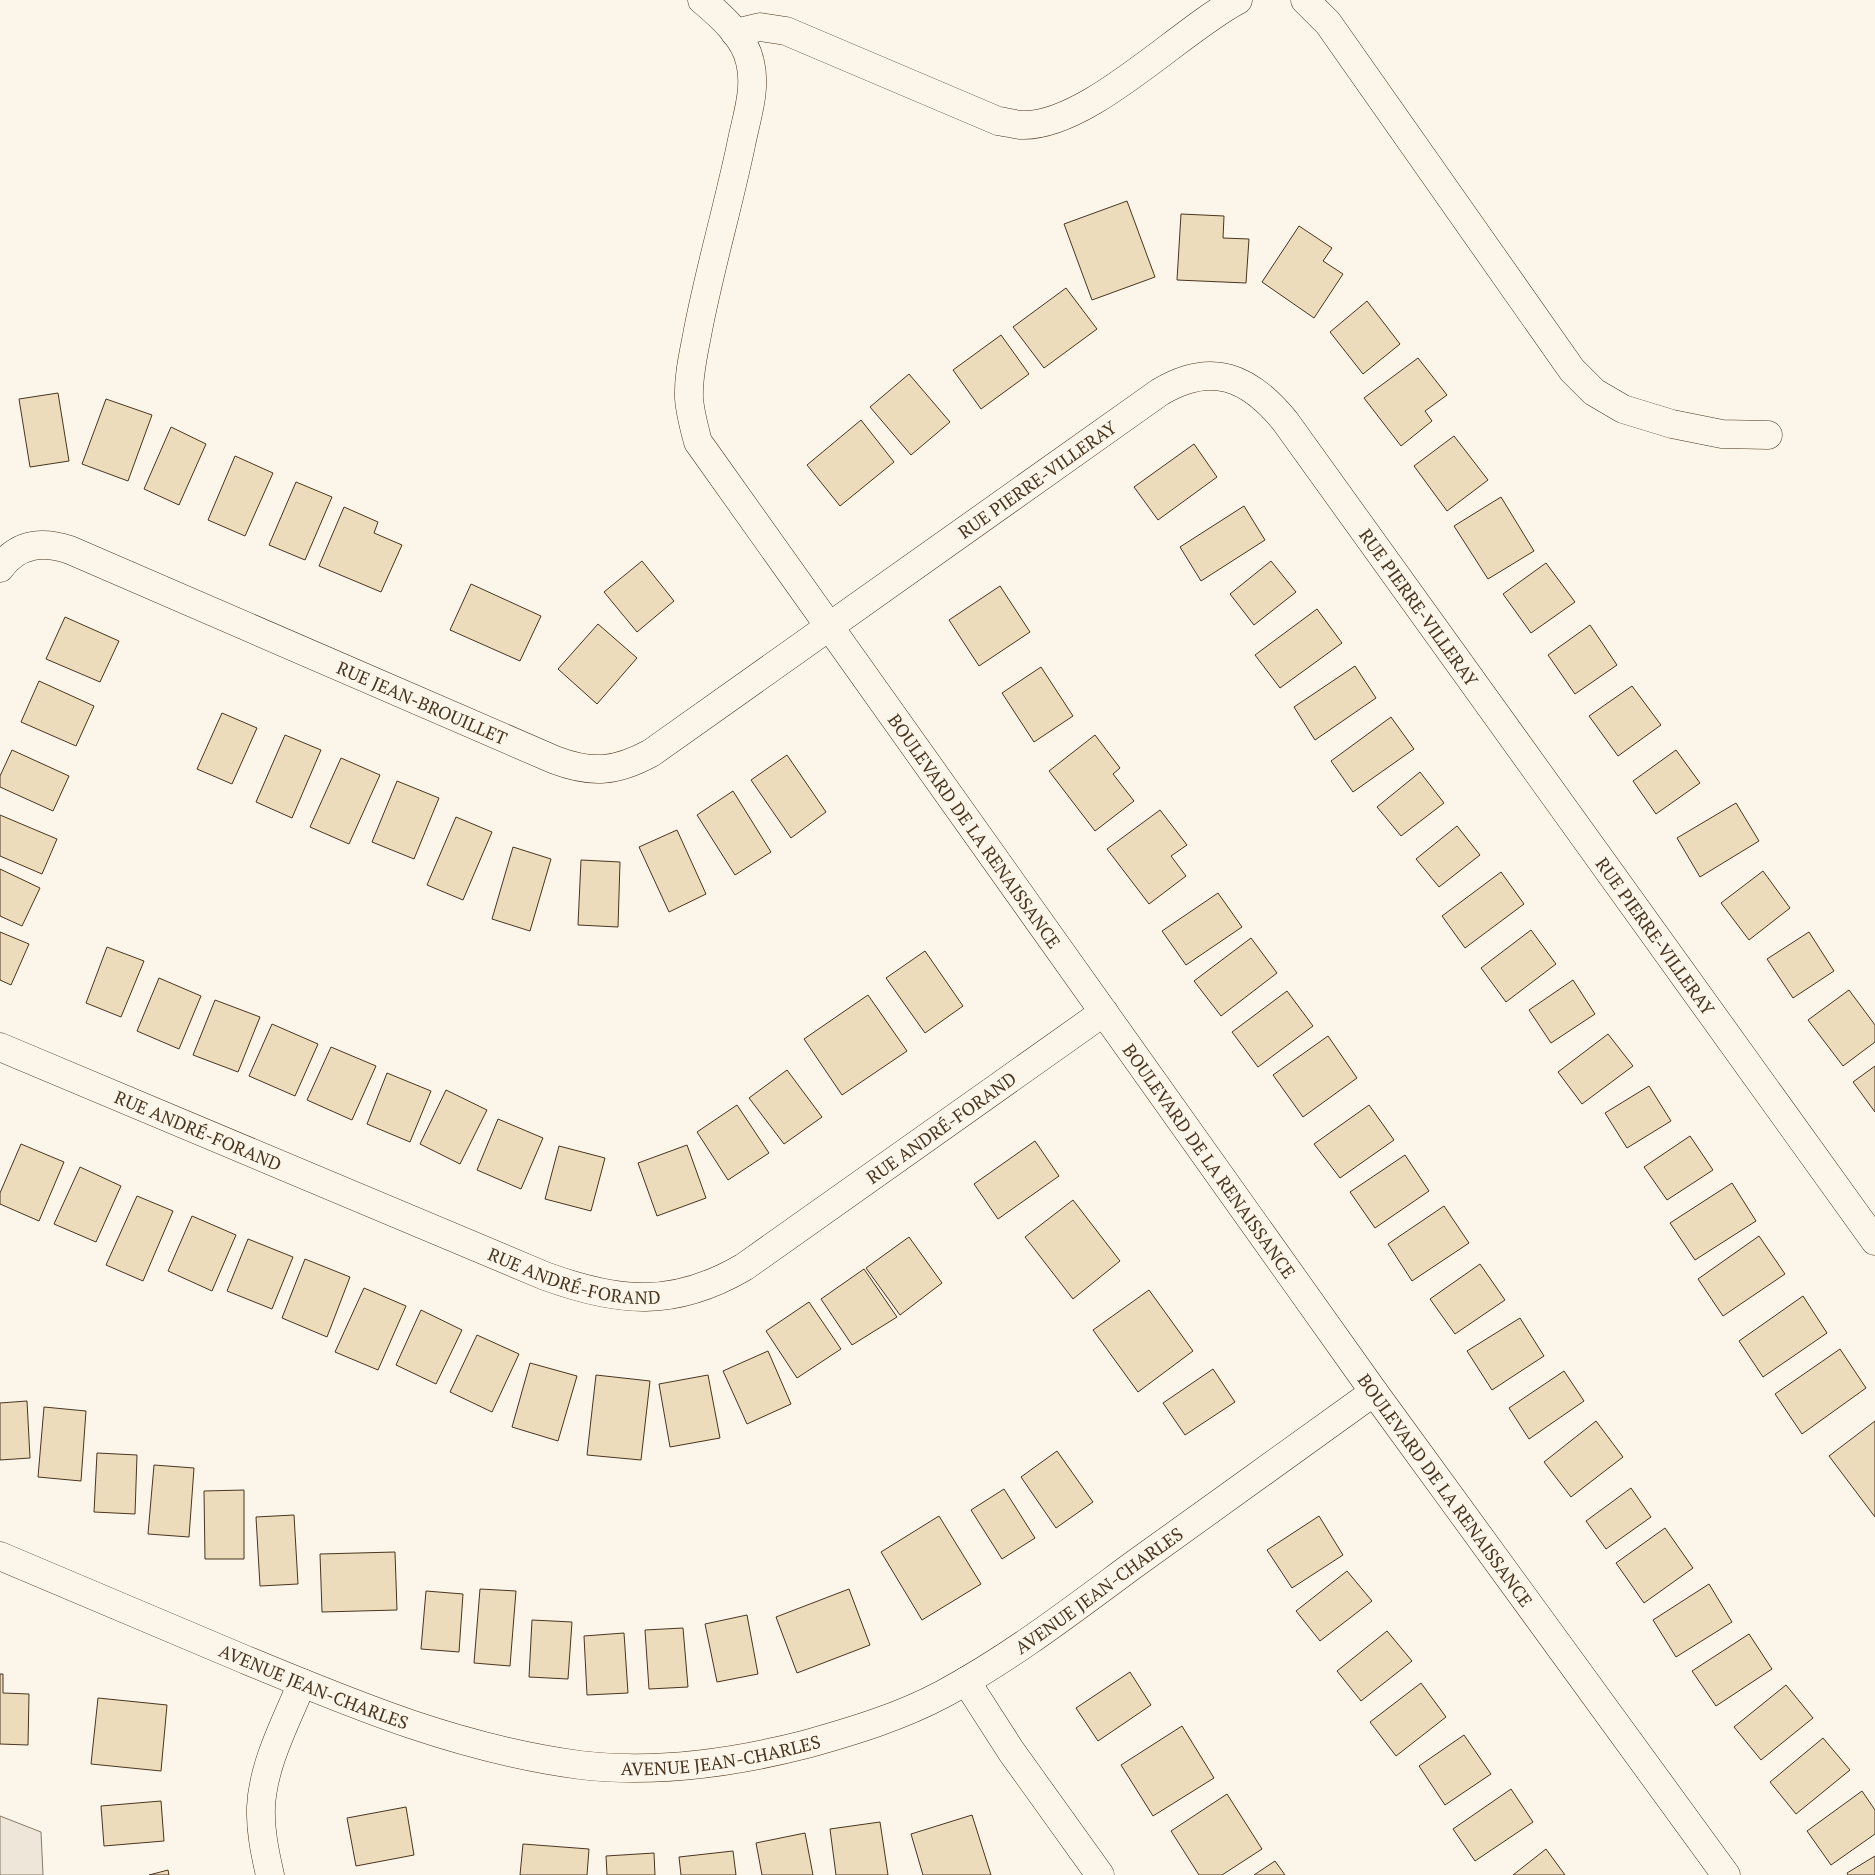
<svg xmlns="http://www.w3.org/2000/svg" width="1875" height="1875" font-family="'PT Serif',serif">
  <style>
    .green { fill: #ede6d9; stroke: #887966 }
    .building { fill: #ecdcbc; stroke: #4a3520 }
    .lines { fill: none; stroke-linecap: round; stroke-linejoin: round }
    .minor-casing { stroke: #4a3520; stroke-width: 29 }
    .minor { stroke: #fbf6e9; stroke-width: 28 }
    .labels { text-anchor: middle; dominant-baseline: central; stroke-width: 4; stroke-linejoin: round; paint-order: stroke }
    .street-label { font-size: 18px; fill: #4a3520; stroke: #fbf6e9 }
  </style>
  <rect width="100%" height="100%" fill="#fbf6e9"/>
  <polygon class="green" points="0,1816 41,1832 43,1875 0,1875"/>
  <g class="building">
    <polygon points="1127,201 1155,277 1092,300 1064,224"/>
    <polygon points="1181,214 1224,216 1223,238 1249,239 1246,283 1177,280"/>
    <polygon points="1299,226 1332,248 1323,261 1343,274 1314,318 1262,282"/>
    <polygon points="1066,288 1097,329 1044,368 1013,327"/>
    <polygon points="1367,301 1400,344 1363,374 1330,332"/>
    <polygon points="1001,335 1029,374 981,409 953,370"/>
    <polygon points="1418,358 1447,395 1425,411 1432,421 1401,446 1364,398"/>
    <polygon points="909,374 950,422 911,455 870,407"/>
    <polygon points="58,393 69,461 30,467 19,399"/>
    <polygon points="106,399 152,415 128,481 82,464"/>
    <polygon points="861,420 894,462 840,506 807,465"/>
    <polygon points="171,427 206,444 179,505 144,489"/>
    <polygon points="1454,436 1488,480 1447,511 1414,466"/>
    <polygon points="1194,444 1217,477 1158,520 1134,487"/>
    <polygon points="235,456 273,473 245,536 208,520"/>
    <polygon points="296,482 332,497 305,560 269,545"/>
    <polygon points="1501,497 1534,551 1488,579 1454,526"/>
    <polygon points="1244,506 1265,540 1201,581 1180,547"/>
    <polygon points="344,507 378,522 374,533 402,545 381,592 319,566"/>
    <polygon points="642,561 674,601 637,632 604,592"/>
    <polygon points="1271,561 1296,592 1254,625 1230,594"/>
    <polygon points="1546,563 1575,602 1531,633 1503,594"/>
    <polygon points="471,584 541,616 520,661 450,630"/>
    <polygon points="1000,586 1030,632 979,666 949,620"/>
    <polygon points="1317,609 1342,643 1280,688 1255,655"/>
    <polygon points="65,617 119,641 100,682 46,659"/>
    <polygon points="598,624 637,658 597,704 558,669"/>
    <polygon points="1590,625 1617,665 1575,694 1548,655"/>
    <polygon points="1355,666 1376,698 1315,740 1294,707"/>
    <polygon points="1041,667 1073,716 1034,742 1002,693"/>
    <polygon points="39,681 94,706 76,746 21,722"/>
    <polygon points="1632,686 1661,725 1618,756 1589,716"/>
    <polygon points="222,713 257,728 232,784 197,769"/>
    <polygon points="1391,717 1414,749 1353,792 1331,761"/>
    <polygon points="285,735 321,750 292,818 256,802"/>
    <polygon points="1095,735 1120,768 1113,774 1134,801 1095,831 1049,771"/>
    <polygon points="12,750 69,776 53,811 0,787 0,776"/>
    <polygon points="1676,750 1700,783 1656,814 1633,781"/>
    <polygon points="787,755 826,812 791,838 751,780"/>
    <polygon points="341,758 380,775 349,844 310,827"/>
    <polygon points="1420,772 1444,803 1401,836 1377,807"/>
    <polygon points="397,781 439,798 414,859 372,842"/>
    <polygon points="733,791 771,852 735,875 697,815"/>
    <polygon points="1736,803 1759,841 1700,877 1677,838"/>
    <polygon points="1160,810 1187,845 1171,856 1186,876 1149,904 1107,849"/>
    <polygon points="0,815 57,839 42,874 0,856"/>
    <polygon points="456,817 492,832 463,900 427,885"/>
    <polygon points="1457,826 1480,855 1439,887 1416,859"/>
    <polygon points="677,830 706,894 669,912 639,847"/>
    <polygon points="513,847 551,859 530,931 492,919"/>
    <polygon points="581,860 620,862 618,927 578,925"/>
    <polygon points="0,869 40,888 22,926 0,916"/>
    <polygon points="1763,871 1790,908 1749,940 1721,903"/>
    <polygon points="1501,872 1524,904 1465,948 1442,916"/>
    <polygon points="1218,893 1242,927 1186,965 1162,931"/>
    <polygon points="1531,930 1556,964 1506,1002 1481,968"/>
    <polygon points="0,932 29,944 11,985 0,980"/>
    <polygon points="1809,932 1834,971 1793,998 1767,959"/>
    <polygon points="1251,938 1277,973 1221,1016 1194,981"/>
    <polygon points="107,947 144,961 121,1017 86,1003"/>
    <polygon points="925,951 963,1006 925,1033 886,978"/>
    <polygon points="159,978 201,996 179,1049 137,1031"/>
    <polygon points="1573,980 1595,1014 1551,1043 1529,1010"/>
    <polygon points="1849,990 1875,1025 1875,1042 1843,1066 1808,1020"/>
    <polygon points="1287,991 1313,1026 1258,1067 1232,1032"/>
    <polygon points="868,995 907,1051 842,1095 804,1039"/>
    <polygon points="215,1000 260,1017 238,1072 193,1055"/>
    <polygon points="272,1024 318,1044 295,1096 249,1076"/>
    <polygon points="1608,1034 1633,1066 1582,1104 1558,1072"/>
    <polygon points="1328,1036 1357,1078 1303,1117 1273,1075"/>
    <polygon points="331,1047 376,1066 352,1120 307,1100"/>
    <polygon points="1875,1066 1875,1112 1853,1082"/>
    <polygon points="787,1070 822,1117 784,1144 749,1098"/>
    <polygon points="387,1073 431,1091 410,1142 367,1124"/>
    <polygon points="1649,1086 1671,1121 1627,1148 1605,1113"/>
    <polygon points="446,1090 487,1110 460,1164 420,1144"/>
    <polygon points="737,1105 769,1153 728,1180 697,1132"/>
    <polygon points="1369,1105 1394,1140 1340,1178 1314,1144"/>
    <polygon points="498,1119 543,1138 521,1189 477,1170"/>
    <polygon points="1690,1136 1713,1170 1667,1200 1644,1167"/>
    <polygon points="1035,1141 1059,1176 998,1219 974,1184"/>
    <polygon points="21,1144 64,1162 39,1221 0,1204 0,1193"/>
    <polygon points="687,1145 706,1198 657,1216 638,1163"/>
    <polygon points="559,1146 605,1158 591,1211 545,1199"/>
    <polygon points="1405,1155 1429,1191 1375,1228 1350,1192"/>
    <polygon points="80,1167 121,1186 96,1242 54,1224"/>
    <polygon points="1732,1183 1756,1221 1695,1260 1670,1223"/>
    <polygon points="137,1196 173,1211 143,1281 106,1265"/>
    <polygon points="1073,1200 1120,1261 1073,1299 1025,1237"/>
    <polygon points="1444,1206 1469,1243 1412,1281 1388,1244"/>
    <polygon points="192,1216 236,1235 212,1291 168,1271"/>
    <polygon points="1759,1236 1785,1274 1723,1316 1698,1279"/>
    <polygon points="909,1237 942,1283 900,1315 866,1268"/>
    <polygon points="248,1239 293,1257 272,1309 227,1291"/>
    <polygon points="305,1259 350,1277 327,1337 282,1318"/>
    <polygon points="1480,1264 1505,1300 1455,1334 1430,1299"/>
    <polygon points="864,1269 897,1317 852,1345 821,1299"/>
    <polygon points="364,1288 406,1306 378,1370 335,1352"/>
    <polygon points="1149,1290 1193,1351 1138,1392 1093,1330"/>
    <polygon points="1803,1296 1827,1333 1763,1377 1739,1341"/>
    <polygon points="809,1302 841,1349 797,1378 766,1331"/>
    <polygon points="421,1310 462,1330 436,1384 396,1365"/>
    <polygon points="1520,1318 1544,1356 1492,1390 1467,1351"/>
    <polygon points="477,1335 519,1354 492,1412 450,1392"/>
    <polygon points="1840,1349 1866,1388 1802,1434 1775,1394"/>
    <polygon points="768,1351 791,1404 747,1424 723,1371"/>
    <polygon points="530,1363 577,1376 558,1441 512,1427"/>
    <polygon points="1213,1369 1235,1402 1185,1435 1163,1403"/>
    <polygon points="1564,1371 1584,1401 1529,1439 1509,1408"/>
    <polygon points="596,1375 650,1381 641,1460 587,1455"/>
    <polygon points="708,1375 720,1438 670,1447 659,1384"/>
    <polygon points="27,1401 30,1458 0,1460 0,1403"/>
    <polygon points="44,1407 86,1411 81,1481 38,1477"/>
    <polygon points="1596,1421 1623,1457 1571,1497 1544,1462"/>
    <polygon points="1875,1421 1875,1517 1829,1456"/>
    <polygon points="1057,1451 1093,1502 1056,1528 1021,1477"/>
    <polygon points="97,1453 137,1455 135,1514 94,1512"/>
    <polygon points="154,1465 194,1468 189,1537 148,1534"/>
    <polygon points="1631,1488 1651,1517 1606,1549 1586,1521"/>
    <polygon points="1004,1489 1035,1538 1002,1559 971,1510"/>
    <polygon points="244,1490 244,1559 205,1559 204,1491"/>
    <polygon points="294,1515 298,1584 260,1586 256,1517"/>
    <polygon points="939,1516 981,1584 922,1620 881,1552"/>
    <polygon points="1319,1516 1343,1555 1292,1588 1267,1550"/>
    <polygon points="1665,1528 1693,1568 1644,1603 1616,1563"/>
    <polygon points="395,1552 397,1610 322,1612 320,1554"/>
    <polygon points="1347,1571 1372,1601 1320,1641 1296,1611"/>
    <polygon points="1709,1584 1732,1622 1676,1657 1653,1620"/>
    <polygon points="480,1589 516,1591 510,1666 474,1663"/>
    <polygon points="849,1589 870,1645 797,1673 776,1617"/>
    <polygon points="426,1591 463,1594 459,1652 421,1649"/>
    <polygon points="747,1615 758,1674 717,1682 705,1624"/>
    <polygon points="532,1620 572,1622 568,1679 529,1677"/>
    <polygon points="683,1628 688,1687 649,1689 645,1630"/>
    <polygon points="1387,1631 1412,1661 1361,1701 1337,1671"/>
    <polygon points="624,1633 628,1693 587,1695 584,1636"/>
    <polygon points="1749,1634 1772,1669 1716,1706 1692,1671"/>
    <polygon points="1130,1672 1151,1705 1098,1741 1076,1708"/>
    <polygon points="0,1674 3,1674 3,1693 29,1694 28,1745 0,1744"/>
    <polygon points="1421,1683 1446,1717 1396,1756 1370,1722"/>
    <polygon points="1786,1685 1813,1718 1761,1760 1734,1727"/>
    <polygon points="98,1698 167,1705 161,1771 91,1764"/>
    <polygon points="1182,1726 1214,1778 1153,1816 1121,1765"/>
    <polygon points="1464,1735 1491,1774 1445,1805 1419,1766"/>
    <polygon points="1823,1738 1850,1770 1796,1814 1770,1782"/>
    <polygon points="1511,1789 1533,1822 1475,1861 1453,1829"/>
    <polygon points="1862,1791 1875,1810 1875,1834 1831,1865 1807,1831"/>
    <polygon points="1227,1794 1262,1849 1222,1875 1199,1875 1171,1831"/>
    <polygon points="161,1801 164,1841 104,1846 101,1806"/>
    <polygon points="406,1807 414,1855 356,1866 347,1818"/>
    <polygon points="972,1815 991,1875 923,1875 911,1834"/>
    <polygon points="880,1822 888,1875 836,1875 830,1829"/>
    <polygon points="805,1833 813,1875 762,1875 756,1843"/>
    <polygon points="523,1844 589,1849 587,1875 520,1875"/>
    <polygon points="1546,1849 1565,1875 1513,1875"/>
    <polygon points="733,1851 736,1875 681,1875 679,1857"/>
    <polygon points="654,1853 655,1875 607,1875 606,1856"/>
    <polygon points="1875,1856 1875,1875 1848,1875 1847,1873"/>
    <polygon points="1275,1861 1285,1875 1254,1875"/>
    <polygon points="168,1870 169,1875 149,1875"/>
  </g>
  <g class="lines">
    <g class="minor-casing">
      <g id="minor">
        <path id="s1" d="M702,0C721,16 745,37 750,62C757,89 746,119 741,145C728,207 710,268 698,330C694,352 688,375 689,398C690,413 694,427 698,442L1374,1392L1726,1875"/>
        <polyline points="1305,0 1328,23 1572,370 1594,392 1623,409 1672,424 1722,434 1768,435"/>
        <path d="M735,33L760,27L786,31L998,121C1006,122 1013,124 1021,125C1087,128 1180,30 1238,0"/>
        <path id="s2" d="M0,568C18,543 43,541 70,550L555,760C592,774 616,772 651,753L1160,392C1212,361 1249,377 1285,421L1875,1241"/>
        <path id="s3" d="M0,1047L545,1276C619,1303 674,1308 744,1267L1104,1012"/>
        <path id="s4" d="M0,1556C82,1590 164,1625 246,1660C357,1706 460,1749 580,1765C656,1774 733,1763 807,1744C853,1731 900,1717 943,1694C1010,1658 1071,1611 1132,1566C1213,1508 1293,1450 1374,1392"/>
        <polyline points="966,1681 1011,1751 1100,1875"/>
        <path d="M270,1875C265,1853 260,1830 261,1807C263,1764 286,1722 302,1683"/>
      </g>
    </g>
    <use href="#minor" class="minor"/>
  </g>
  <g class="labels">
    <g class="street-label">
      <text stroke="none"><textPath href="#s2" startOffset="1180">RUE PIERRE-VILLERAY</textPath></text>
      <text stroke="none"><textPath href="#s2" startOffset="1704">RUE PIERRE-VILLERAY</textPath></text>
      <text stroke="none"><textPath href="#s2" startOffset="462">RUE JEAN-BROUILLET</textPath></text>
      <text stroke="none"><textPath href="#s1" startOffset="945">BOULEVARD DE LA RENAISSANCE</textPath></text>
      <text stroke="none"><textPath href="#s2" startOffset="2109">RUE PIERRE-VILLERAY</textPath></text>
      <text stroke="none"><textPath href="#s3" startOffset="1040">RUE ANDRÉ-FORAND</textPath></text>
      <text stroke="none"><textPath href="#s3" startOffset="215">RUE ANDRÉ-FORAND</textPath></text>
      <text stroke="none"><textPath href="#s1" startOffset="1350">BOULEVARD DE LA RENAISSANCE</textPath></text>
      <text stroke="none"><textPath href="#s3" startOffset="620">RUE ANDRÉ-FORAND</textPath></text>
      <text stroke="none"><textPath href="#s1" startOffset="1755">BOULEVARD DE LA RENAISSANCE</textPath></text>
      <text stroke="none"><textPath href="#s4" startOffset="1180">AVENUE JEAN-CHARLES</textPath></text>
      <text stroke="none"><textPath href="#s4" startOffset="340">AVENUE JEAN-CHARLES</textPath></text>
      <text stroke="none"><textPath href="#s4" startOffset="760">AVENUE JEAN-CHARLES</textPath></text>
    </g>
  </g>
</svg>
